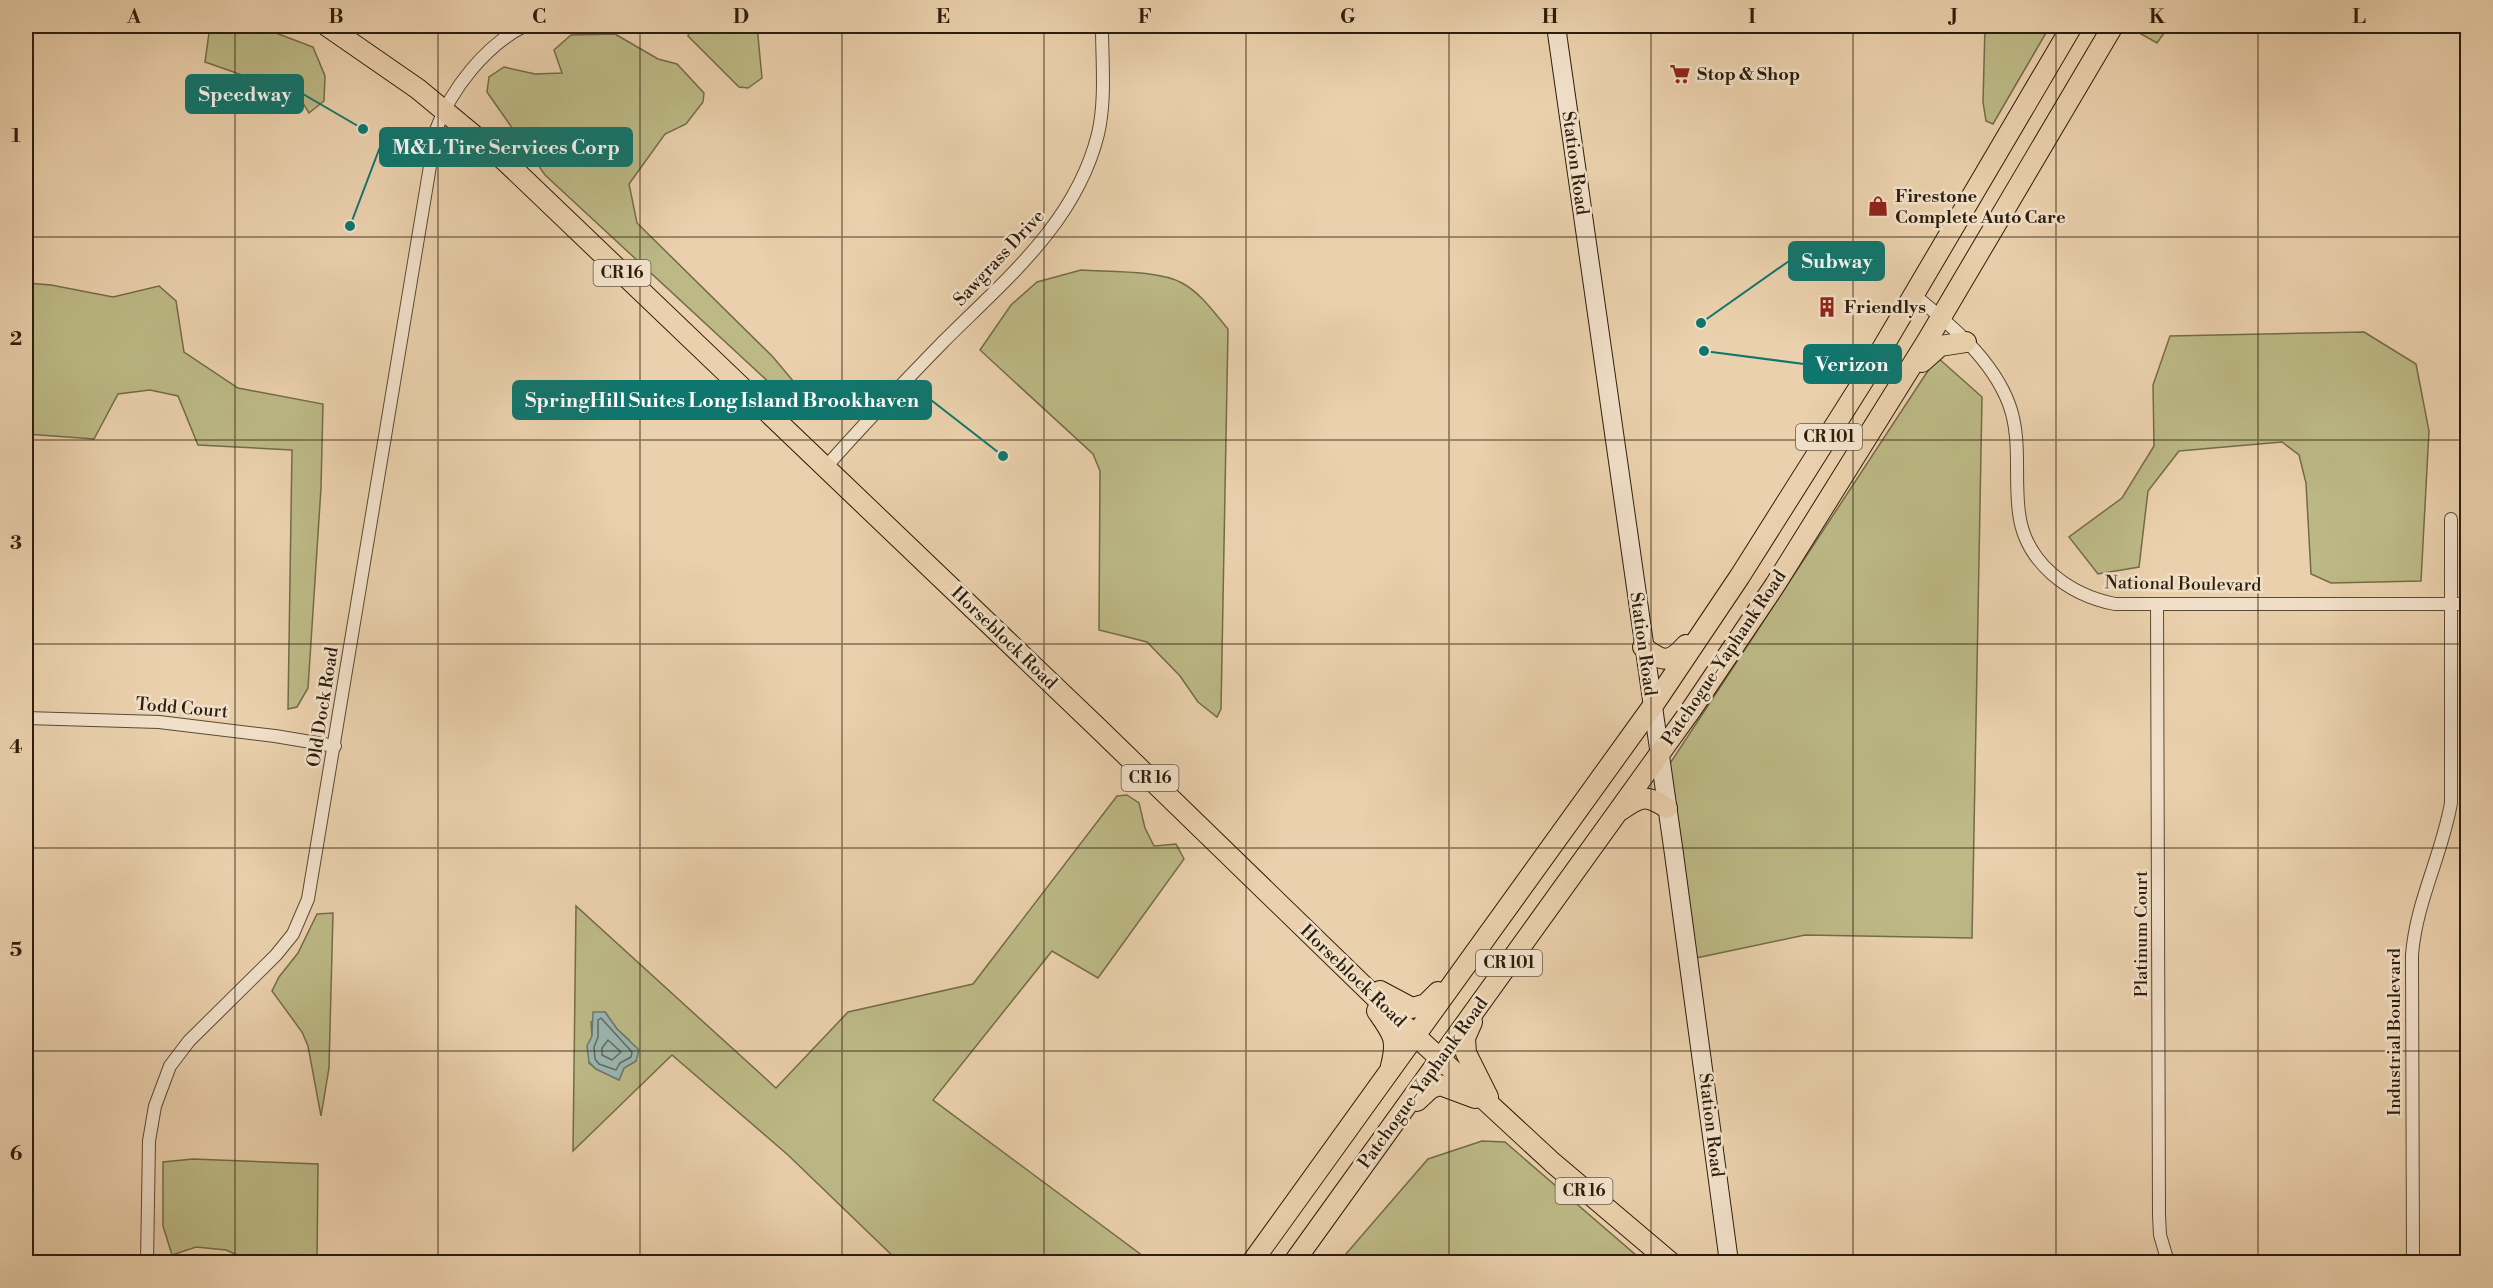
<svg xmlns="http://www.w3.org/2000/svg" width="2493" height="1288" font-family="'Libre Bodoni',serif">
  <style>
    .green { fill: #bcb986; stroke: #746b48; stroke-width: 1.5; fill-rule: evenodd }
    .water { fill: #99b6b0; stroke: #6e796e; stroke-width: 1.5 }
    .lines { fill: none; stroke-linecap: round; stroke-linejoin: round }
    .shore { stroke: #636a5e; stroke-width: 1.5 }
    .minor-casing { stroke: #5c4a33; stroke-width: 14 }
    .secondary-casing { stroke: #2d1d0b; stroke-width: 20 }
    .primary-casing { stroke: #2d1d0b; stroke-width: 22 }
    .minor { stroke: #f1e0c9; stroke-width: 12 }
    .secondary { stroke: #f1e0c9; stroke-width: 18 }
    .primary { stroke: #ead0ac; stroke-width: 20 }
    .grid { fill: none; stroke: #2d1d0b; stroke-width: 1.5; stroke-opacity: 0.55 }
    .labels { text-anchor: middle; dominant-baseline: central; stroke-width: 5; stroke-linejoin: round; paint-order: stroke }
    .shield { fill: #f1e0c9; stroke: #685844; stroke-width: 1.5 }
    .shield-label { font-size: 16px; font-weight: bold; fill: #2d1d0b }
    .poi-label { font-size: 18px; font-weight: bold; fill: #2d1d0b; stroke: #f1e0c9; text-anchor: start }
    .street-label { font-size: 18px; fill: #2d1d0b; stroke: #f1e0c9 }
    .leader { fill: none; stroke: #0f766e; stroke-width: 2 }
    .callout-dot { fill: #0f766e; stroke: #f1e0c9; stroke-width: 2 }
    .callout { fill: #0f766e; stroke: #0f766e; stroke-width: 2 }
    .callout-label { font-size: 20px; text-anchor: middle; font-weight: bold; fill: #fff }
    .neatline { fill: none; stroke: #2d1d0b; stroke-width: 2 }
    .grid-label { font-size: 20px; text-anchor: middle; font-weight: bold; fill: #2d1d0b }
  </style>
  <rect width="100%" height="100%" fill="#ead0ac"/>
  <filter id="stains"><feTurbulence type="fractalNoise" baseFrequency=".00333" numOctaves="4"/><feColorMatrix values="0 0 0 0 .2 0 0 0 0 .09 0 0 0 0 .02 0 0 0 .5 -.17"/></filter>
  <radialGradient id="worn" r=".72"><stop offset=".6" stop-color="#630" stop-opacity="0"/><stop offset="1" stop-color="#630" stop-opacity=".3"/></radialGradient>
  <g class="green">
    <polygon points="210,26 267,26 276,33 313,47 325,76 324,101 309,113 293,87 242,75 205,62"/>
    <polygon points="691,26 757,26 762,78 748,88 739,87 688,36"/>
    <polygon points="1985,26 2050,26 1993,124 1986,121 1983,102"/>
    <polygon points="2137,26 2169,26 2157,43 2134,30"/>
    <polygon points="615,34 658,59 677,64 704,93 703,102 686,124 665,134 629,184 637,223 773,357 799,388 801,412 545,175 487,92 489,77 504,67 535,74 562,73 554,50 571,35"/>
    <polygon points="27,111 27,283 51,285 113,297 159,286 176,301 184,352 238,388 323,404 321,488 308,688 297,707 288,709 292,450 198,445 178,396 150,390 118,394 94,439 26,434"/>
    <path d="M1081,270C1109,272 1158,270 1182,283C1201,293 1215,314 1228,329L1221,709L1217,717L1198,702L1180,676L1147,642L1099,630L1100,471L1093,454L980,350L1011,305L1037,282Z"/>
    <polygon points="2364,332 2416,364 2429,431 2421,581 2331,583 2311,574 2306,483 2299,455 2282,442 2179,451 2148,491 2139,567 2098,574 2069,537 2122,498 2154,446 2153,385 2170,336"/>
    <polygon points="1937,357 1982,397 1972,938 1805,935 1696,958 1669,765"/>
    <polygon points="33,753 26,801 26,759"/>
    <path d="M1127,795L1139,803L1145,828L1154,846L1176,844L1184,859L1098,978L1052,951L933,1100L1151,1262H899L788,1155L672,1055L573,1151L576,906L776,1088L848,1012L973,984L1117,796ZM605,1012L617,1029L629,1040L636,1061L624,1068L619,1080L596,1069L589,1063L592,1036L591,1022Z"/>
    <polygon points="333,913 329,1068 321,1116 308,1046 302,1032 272,991 279,977 298,953 317,914"/>
    <polygon points="1482,1141 1505,1142 1644,1262 1339,1262 1428,1159"/>
    <polygon points="193,1159 318,1164 317,1262 253,1262 226,1250 196,1247 172,1255 163,1226 163,1162"/>
  </g>
  <polygon class="water" points="593,1012 605,1012 617,1029 639,1050 636,1061 624,1068 619,1080 596,1069 589,1062 587,1046 592,1036"/>
  <g class="lines">
    <g class="shore">
      <polygon points="601,1018 632,1052 631,1057 620,1063 616,1070 599,1064 595,1059 594,1047 598,1037 598,1020"/>
      <polygon points="608,1040 621,1052 612,1060 602,1055 602,1048"/>
    </g>
    <g class="minor-casing">
      <g id="minor">
        <path d="M1914,295C1951,325 1992,359 2009,404C2022,439 2014,477 2019,513C2025,563 2069,595 2115,604H2468"/>
        <path d="M825,468C863,425 903,383 943,342C1005,280 1076,223 1098,134C1106,100 1102,61 1102,26"/>
        <polyline points="2157,604 2159,1215 2160,1235 2168,1262"/>
        <polyline points="26,718 159,722 275,736 335,746"/>
        <path d="M147,1262L149,1141L155,1106L170,1066L189,1041L276,955L293,934L308,899L436,130C451,89 485,46 524,26"/>
        <path d="M2413,1262L2412,955C2416,902 2442,855 2451,803V519"/>
      </g>
    </g>
    <g class="secondary-casing">
      <polyline id="secondary" points="1556,26 1674,854 1729,1262"/>
    </g>
    <g class="primary-casing">
      <g id="primary">
        <polyline points="327,26 418,89 505,161 1098,728 1408,1029 1553,1163 1670,1262"/>
        <polyline points="1922,362 1940,346 1966,342"/>
        <path d="M1643,647C1663,662 1669,664 1686,645"/>
        <path d="M1621,810C1641,796 1646,794 1667,808"/>
        <polyline points="1380,991 1412,1008 1426,1004 1438,992"/>
        <path d="M1377,1011C1393,1034 1398,1039 1391,1066"/>
        <polyline points="1472,1022 1465,1038 1466,1053 1488,1097"/>
        <polyline points="1417,1101 1431,1088 1440,1085 1475,1098"/>
        <polyline points="1252,1262 1652,707 1740,576 1863,381 2072,26"/>
        <polyline points="1294,1262 1691,710 1775,585 1927,341 2113,26"/>
      </g>
    </g>
    <use href="#minor" class="minor"/>
    <use href="#secondary" class="secondary"/>
    <use href="#primary" class="primary"/>
  </g>
  <path class="grid" d="M235,26V1262M438,26V1262M640,26V1262M842,26V1262M1044,26V1262M1246,26V1262M1449,26V1262M1651,26V1262M1853,26V1262M2056,26V1262M2258,26V1262M26,237H2468M26,440H2468M26,644H2468M26,848H2468M26,1051H2468"/>
  <defs>
    <g id="supermarket-bare" transform="scale(1.62)"><path d="M-6-5.5h2.5l.6 2H6L4.5 2H-2.5L-4.4-4H-6ZM-1.5 3.2a1.3 1.3 0 1 0 .1 0ZM3 3.2a1.3 1.3 0 1 0 .1 0Z" fill="#8f2418" stroke="#f1e0c9" stroke-width="2.5" paint-order="stroke"/></g>
    <g id="shop-bare" transform="scale(1.62)"><path d="M-5-2.5h2.3a2.7 3.5 0 0 1 5.4 0H5L5.5 6h-11ZM-1.5-2.5h3a1.5 2.3 0 0 0-3 0Z" fill="#8f2418" stroke="#f1e0c9" stroke-width="2.5" paint-order="stroke"/></g>
    <g id="building-bare" transform="scale(1.62)"><path d="M-4-6H4V6H1V3H-1V6H-4ZM-2.5-4.3h1.7v1.8h-1.7ZM.8-4.3h1.7v1.8H.8ZM-2.5-1h1.7V.8h-1.7ZM.8-1h1.7V.8H.8Z" fill="#8f2418" stroke="#f1e0c9" stroke-width="2.5" paint-order="stroke"/></g>
  </defs>
  <g fill-rule="evenodd">
    <use href="#supermarket-bare" x="1680" y="74"/>
    <use href="#shop-bare" x="1878" y="206"/>
    <use href="#building-bare" x="1827" y="307"/>
  </g>
  <g class="labels">
    <g class="shield">
      <rect x="593.5" y="260" width="57" height="26" rx="4.5"/>
      <rect x="1796" y="424" width="66" height="26" rx="4.5"/>
      <rect x="1121.5" y="765" width="57" height="26" rx="4.5"/>
      <rect x="1476" y="950" width="66" height="26" rx="4.5"/>
      <rect x="1555.5" y="1178" width="57" height="26" rx="4.5"/>
    </g>
    <g class="shield-label">
      <text x="622" y="273">CR 16</text>
      <text x="1829" y="437">CR 101</text>
      <text x="1150" y="778">CR 16</text>
      <text x="1509" y="963">CR 101</text>
      <text x="1584" y="1191">CR 16</text>
    </g>
    <g class="poi-label">
      <text x="1697" y="74">Stop &amp; Shop</text>
      <text x="1895" y="196">Firestone<tspan x="1895" dy="21">Complete Auto Care</tspan></text>
      <text x="1844" y="307">Friendlys</text>
    </g>
    <g class="street-label">
      <text transform="translate(1575 163) rotate(82)">Station Road</text>
      <text transform="translate(999 258) rotate(-47)">Sawgrass Drive</text>
      <text transform="translate(2183 584) rotate(1)">National Boulevard</text>
      <text transform="translate(1004 638) rotate(44)">Horseblock Road</text>
      <text transform="translate(1643 644) rotate(82)">Station Road</text>
      <text transform="translate(1724 658) rotate(-56)">Patchogue-Yaphank Road</text>
      <text transform="translate(323 707) rotate(-81)">Old Dock Road</text>
      <text transform="translate(182 708) rotate(5)">Todd Court</text>
      <text transform="translate(2141 934) rotate(-90)">Platinum Court</text>
      <text transform="translate(1353 976) rotate(44)">Horseblock Road</text>
      <text transform="translate(2394 1032) rotate(-90)">Industrial Boulevard</text>
      <text transform="translate(1423 1083) rotate(-54)">Patchogue-Yaphank Road</text>
      <text transform="translate(1711 1125) rotate(83)">Station Road</text>
    </g>
  </g>
  <path class="leader" d="M363 129L303 94M350 226L380 147M1701 323L1789 261M1704 351L1804 364M1003 456L931 400"/>
  <g class="callout-dot">
    <circle cx="363" cy="129" r="6"/>
    <circle cx="350" cy="226" r="6"/>
    <circle cx="1701" cy="323" r="6"/>
    <circle cx="1704" cy="351" r="6"/>
    <circle cx="1003" cy="456" r="6"/>
  </g>
  <g class="callout">
    <rect x="186" y="75" width="117" height="38" rx="6"/>
    <rect x="380" y="128" width="252" height="38" rx="6"/>
    <rect x="1789" y="242" width="95" height="38" rx="6"/>
    <rect x="1804" y="345" width="97" height="38" rx="6"/>
    <rect x="513" y="381" width="418" height="38" rx="6"/>
  </g>
  <g class="callout-label">
    <text x="245" y="101">Speedway</text>
    <text x="506" y="154">M&amp;L Tire Services Corp</text>
    <text x="1837" y="268">Subway</text>
    <text x="1852" y="371">Verizon</text>
    <text x="722" y="407">SpringHill Suites Long Island Brookhaven</text>
  </g>
  <rect width="2493" height="1288" fill="none" stroke="#ead0ac" stroke-width="66"/>
  <rect x="33" y="33" width="2427" height="1222" class="neatline"/>
  <g class="grid-label">
    <text x="134" y="23">A</text>
    <text x="336" y="23">B</text>
    <text x="539" y="23">C</text>
    <text x="741" y="23">D</text>
    <text x="943" y="23">E</text>
    <text x="1145" y="23">F</text>
    <text x="1348" y="23">G</text>
    <text x="1550" y="23">H</text>
    <text x="1752" y="23">I</text>
    <text x="1954" y="23">J</text>
    <text x="2157" y="23">K</text>
    <text x="2359" y="23">L</text>
    <text x="16" y="142">1</text>
    <text x="16" y="345">2</text>
    <text x="16" y="549">3</text>
    <text x="16" y="753">4</text>
    <text x="16" y="956">5</text>
    <text x="16" y="1160">6</text>
  </g>
  <rect width="100%" height="100%" filter="url(#stains)"/>
  <rect width="100%" height="100%" fill="url(#worn)"/>
</svg>
